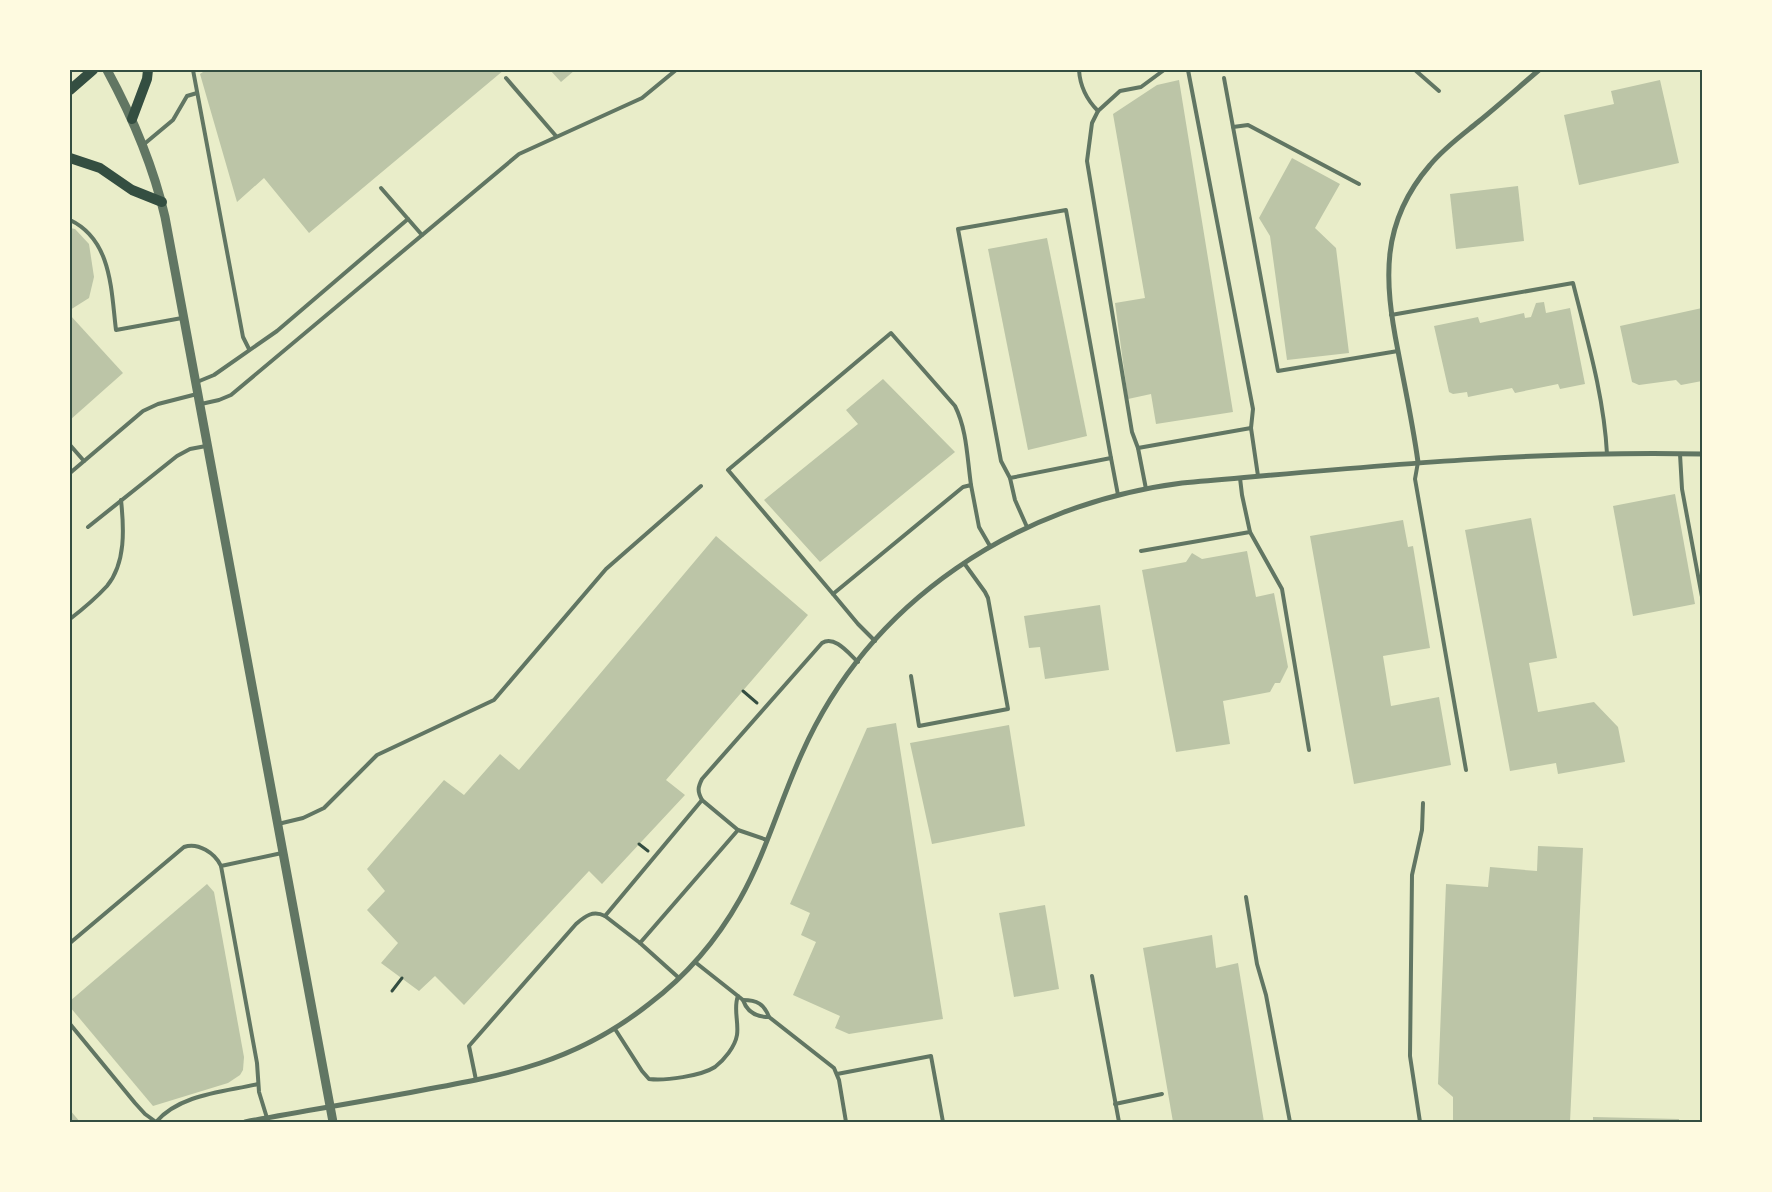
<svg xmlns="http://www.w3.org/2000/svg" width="1772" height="1192" font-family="'Alegreya Sans',sans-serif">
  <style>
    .building { fill: #bcc5a7 }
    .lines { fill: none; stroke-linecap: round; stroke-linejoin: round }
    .path { stroke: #344e41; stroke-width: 3 }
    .service { stroke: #617663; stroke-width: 4 }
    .minor { stroke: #617663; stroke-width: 5 }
    .tertiary { stroke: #617663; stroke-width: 9 }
    .secondary { stroke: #344e41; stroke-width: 10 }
    .neatline { fill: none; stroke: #344e41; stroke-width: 2 }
  </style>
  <rect width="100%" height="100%" fill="#e9edc9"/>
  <g class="building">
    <polygon points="206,70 504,70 309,233 264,178 237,202 200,74"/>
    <polygon points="550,70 575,70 561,82"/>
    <polygon points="1179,80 1233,412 1156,424 1151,394 1128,399 1115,303 1145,298 1113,114 1157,85"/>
    <polygon points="1660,80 1679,163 1579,185 1564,115 1614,104 1611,91"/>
    <polygon points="1292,158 1340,184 1315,228 1336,248 1349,353 1287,360 1270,236 1259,218"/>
    <polygon points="1518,186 1524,241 1456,249 1450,194"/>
    <polygon points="70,228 75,229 89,244 94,277 89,298 70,310"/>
    <polygon points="1047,238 1087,436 1028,450 988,249"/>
    <polygon points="1544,302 1546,313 1570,308 1585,384 1560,389 1558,384 1515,393 1512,388 1468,397 1467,392 1453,394 1449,392 1434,326 1478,317 1480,323 1524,313 1525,318 1531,317 1536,303"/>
    <polygon points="1702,308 1702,381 1681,385 1676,380 1639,385 1632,382 1620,326"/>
    <polygon points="70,315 123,373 70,420"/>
    <polygon points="883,379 955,452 820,562 764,500 858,424 846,410"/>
    <polygon points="1675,494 1695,604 1633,616 1613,506"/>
    <polygon points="1531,518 1557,658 1529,663 1538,712 1594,702 1618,727 1625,762 1558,774 1556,763 1510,771 1465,530"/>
    <polygon points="1403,520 1408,547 1413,546 1430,648 1383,656 1391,706 1439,697 1451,765 1354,784 1310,536"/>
    <polygon points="716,536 808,615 666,780 685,795 602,884 589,871 464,1005 435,976 419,991 381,963 398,943 367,910 385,891 367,869 444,780 464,795 500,754 519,770"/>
    <polygon points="1247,551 1256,597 1274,593 1288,667 1280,683 1275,683 1270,692 1223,701 1230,744 1176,752 1142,570 1186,562 1192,553 1202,559"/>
    <polygon points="1100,605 1109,670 1045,679 1040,647 1029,648 1024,616"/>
    <polygon points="896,723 943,1019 849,1034 835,1028 840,1016 793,995 816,942 801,935 810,913 790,904 867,728"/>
    <polygon points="1009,725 1025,826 932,844 910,743"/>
    <polygon points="1538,846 1583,848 1570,1122 1453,1122 1453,1097 1438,1084 1446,884 1488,887 1490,867 1537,871"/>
    <polygon points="207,884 214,892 244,1057 243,1070 240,1075 228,1083 153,1106 70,1007 70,1001"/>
    <polygon points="1045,905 1059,989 1014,997 999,913"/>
    <polygon points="1212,935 1216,968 1238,963 1264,1122 1173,1122 1143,948"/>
    <polygon points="70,1110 80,1122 70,1122"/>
    <polygon points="1593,1117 1679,1119 1679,1122 1593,1122"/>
  </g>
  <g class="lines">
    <g class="path">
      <polyline points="743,691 757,703"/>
      <polyline points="639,844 648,851"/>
      <polyline points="392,991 402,978"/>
    </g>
    <g class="service">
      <polyline points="193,70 243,337 249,349"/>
      <path d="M1079,70C1080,86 1087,100 1098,111"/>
      <polyline points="1188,70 1253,409 1251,428"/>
      <polyline points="1415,70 1439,91"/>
      <polyline points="506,78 556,136"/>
      <polyline points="1224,78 1233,127"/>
      <polyline points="143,145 173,120 187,96 197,93"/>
      <polyline points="1359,184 1248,125 1233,127 1278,371 1398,351"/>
      <polyline points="381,188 422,235"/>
      <path d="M70,220C112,240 111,290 116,330L182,318"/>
      <path d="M1391,315L1573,283C1587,339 1604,396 1607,454"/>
      <polyline points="197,382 214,375 277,331 408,219"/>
      <polyline points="201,404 219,400 231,395 519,154 642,98 676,70"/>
      <polyline points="70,445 84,461"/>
      <polyline points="1138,448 1132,432 1087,161 1092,123 1098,111 1120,91 1141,87 1164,70"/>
      <polyline points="1680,454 1682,489 1702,597"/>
      <polyline points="1418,462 1415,479 1466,770"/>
      <polyline points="70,473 143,411 158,404 197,394"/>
      <polyline points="1010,478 1001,461 958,229 1066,210 1111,458"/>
      <polyline points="1146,489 1138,448 1251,428 1258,476"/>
      <polyline points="88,527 177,456 190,449 206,446"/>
      <polyline points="1027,527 1015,500 1010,478 1111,458 1118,495"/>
      <polyline points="1250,532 1282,589 1309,750"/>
      <polyline points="1141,551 1250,532 1242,495 1240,478"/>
      <path d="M833,594L728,470L891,333L955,406C967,430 967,457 971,485"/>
      <path d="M70,619C83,609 96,598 107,586C126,563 124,528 121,500"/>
      <polyline points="875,641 858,624 833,594 963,487 971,485 979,527 990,546"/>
      <polyline points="911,676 919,726 1008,709 988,598 985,592 964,563"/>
      <path d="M702,800C697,791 698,787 702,779L822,643C835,635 849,654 858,662"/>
      <polyline points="278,824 303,818 324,808 377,755 494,700 606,569 701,486"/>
      <polyline points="1246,897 1257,964 1266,995 1290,1122"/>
      <path d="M70,943L184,847C198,842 215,853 221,866"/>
      <polyline points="640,943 605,916 702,800 738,830"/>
      <path d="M695,962L743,1000C747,1012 756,1017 769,1017"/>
      <polyline points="1092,976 1119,1122"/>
      <polyline points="679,978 640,943 738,830 767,840"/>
      <path d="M743,1000C757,1000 764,1004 769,1017L834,1068L839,1080L846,1122"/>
      <path d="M70,1024L135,1103L145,1114L156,1122C180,1094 224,1092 258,1084"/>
      <path d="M615,1029L642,1071L649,1079C665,1081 701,1076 715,1067C724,1060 735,1047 737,1035C739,1022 733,1008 738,996"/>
      <polyline points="837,1074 931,1056 943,1122"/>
      <path d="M476,1080L469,1046L576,924C585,916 593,910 605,916"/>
      <polyline points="1115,1104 1162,1094"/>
      <polyline points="267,1118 259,1092 257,1063 221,866 282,853"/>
      <polyline points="1420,1122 1410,1056 1412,875 1422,830 1423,803"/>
    </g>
    <g class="minor">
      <path d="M1418,462C1413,425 1405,388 1398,351C1384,280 1380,223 1430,165C1444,148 1462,135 1478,122C1499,105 1519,87 1539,70"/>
      <path d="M245,1122C302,1111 361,1102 418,1091C507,1075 576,1062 649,1004C686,976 717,940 740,899C766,853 780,801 802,753C870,600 1018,504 1182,483C1355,468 1528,450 1702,454"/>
    </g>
    <path class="tertiary" d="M107,70C132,116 153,165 165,217L333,1122"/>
    <g class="secondary">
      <polyline points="70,90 93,70"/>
      <polyline points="132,119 147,79 148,70"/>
      <polyline points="70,158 100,168 132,190 162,202"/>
    </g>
  </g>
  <rect width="1772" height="1192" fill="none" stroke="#fefae0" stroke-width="142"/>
  <rect x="71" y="71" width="1630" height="1050" class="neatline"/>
</svg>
